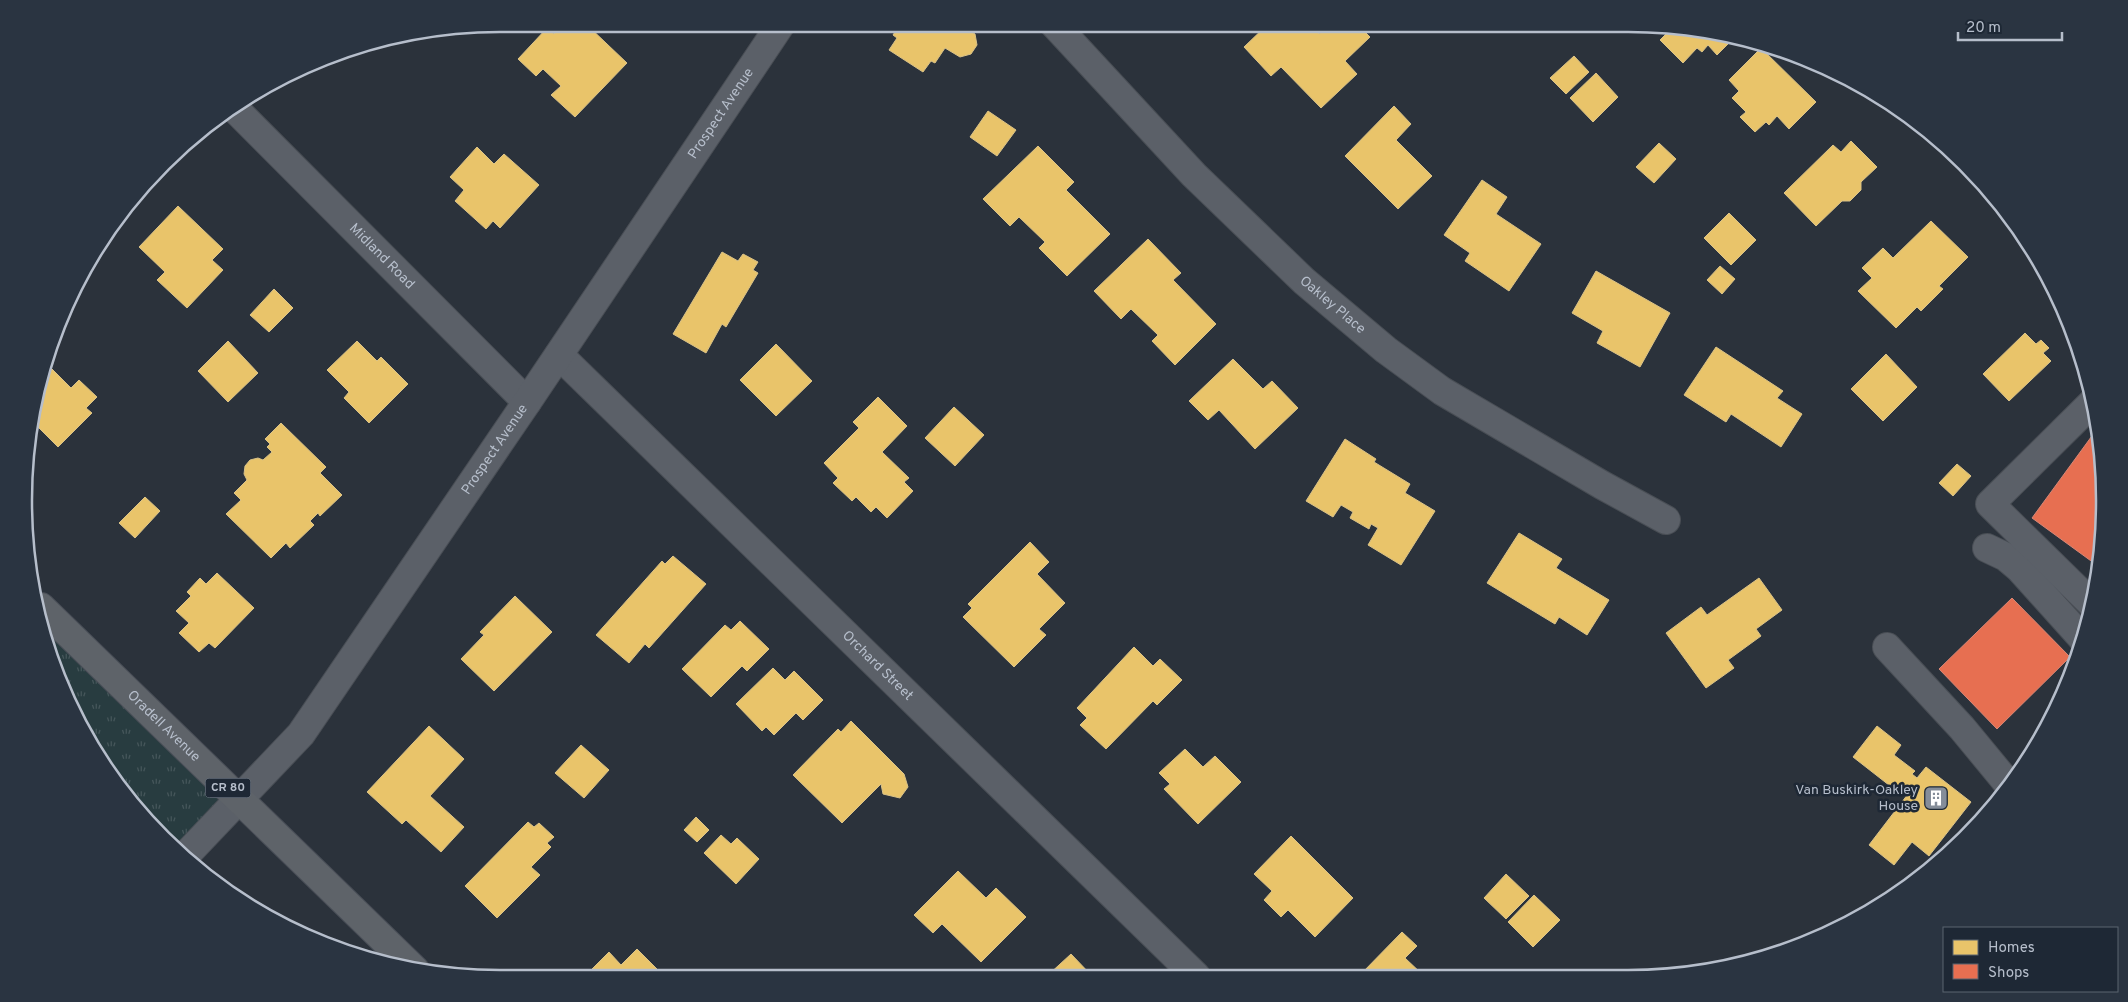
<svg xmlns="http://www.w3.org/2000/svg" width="2128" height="1002" font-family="Overpass,sans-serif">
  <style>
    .grass { fill: url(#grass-tufts) }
    .homes { fill: #e9c46a; stroke: #dac287 }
    .shops { fill: #e76f51; stroke: #d88776 }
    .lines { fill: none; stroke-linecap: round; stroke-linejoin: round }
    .minor-casing { stroke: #494e55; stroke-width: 30 }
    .major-casing { stroke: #494e57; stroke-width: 30 }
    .minor { stroke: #5b6068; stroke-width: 28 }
    .major { stroke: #5e6369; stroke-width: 28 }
    .labels { text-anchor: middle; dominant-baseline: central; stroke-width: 5; stroke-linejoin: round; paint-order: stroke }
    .shield { fill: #1e2835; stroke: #88919e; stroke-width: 1 }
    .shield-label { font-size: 12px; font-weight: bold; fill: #b6becb }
    .street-label { font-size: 14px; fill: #b6becb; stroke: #1e2835 }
    .poi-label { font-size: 14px; fill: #b6becb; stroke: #1e2835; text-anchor: end }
    .rim { fill: none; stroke: #b6becb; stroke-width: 2.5 }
  </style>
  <defs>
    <pattern id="grass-tufts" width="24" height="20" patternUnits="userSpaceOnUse" patternTransform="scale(1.25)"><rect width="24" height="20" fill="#283c40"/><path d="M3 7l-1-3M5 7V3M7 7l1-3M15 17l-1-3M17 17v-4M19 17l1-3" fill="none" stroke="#45565a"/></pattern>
  </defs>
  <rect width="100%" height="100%" fill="#2b323b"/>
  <polygon class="grass" points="41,607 239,798 184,857 122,791 73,712"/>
  <g class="homes">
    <polygon points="564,24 586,24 627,63 575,117 551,95 561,86 543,69 536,76 518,59 547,28 554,34"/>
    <polygon points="900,24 972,24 968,30 975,34 977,45 971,54 960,57 945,48 935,63 931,61 923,72 889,50 897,38 893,35"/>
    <polygon points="1268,24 1309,24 1319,34 1330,24 1357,24 1370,37 1345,61 1357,74 1321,108 1281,67 1271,76 1244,47"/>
    <polygon points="1672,28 1720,33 1735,37 1717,55 1708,45 1702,52 1697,48 1683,63 1660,40"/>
    <polygon points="1761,48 1816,102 1789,129 1777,116 1769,125 1766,122 1755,132 1740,117 1746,112 1732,98 1739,91 1729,80"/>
    <polygon points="1574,56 1589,72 1566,94 1550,78"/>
    <polygon points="1596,73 1618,97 1593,122 1570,98"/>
    <polygon points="1394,106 1411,124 1396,140 1432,176 1398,209 1345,156"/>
    <polygon points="988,111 1016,130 997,156 970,137"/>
    <polygon points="1851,141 1877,167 1861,182 1861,190 1850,201 1842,201 1816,226 1784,193 1833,145 1841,152"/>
    <polygon points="1659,143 1676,159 1654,183 1636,167"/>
    <polygon points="1038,146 1074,182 1066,190 1110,234 1067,276 1039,248 1045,242 1019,217 1010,226 983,199"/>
    <polygon points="477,147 494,164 504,154 539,185 500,228 493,221 486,229 455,201 464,190 450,177"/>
    <polygon points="1482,180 1507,197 1496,214 1541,244 1509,291 1465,261 1470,253 1444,235"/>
    <polygon points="178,206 223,249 212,260 223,270 187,308 157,280 165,272 139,247"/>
    <polygon points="1729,213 1756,240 1731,265 1704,238"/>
    <polygon points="1931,221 1968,257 1939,286 1943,289 1921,311 1917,307 1896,328 1858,291 1872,278 1862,268 1883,248 1893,258"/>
    <polygon points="1148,239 1181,273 1173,280 1216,324 1175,365 1152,341 1158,335 1131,309 1121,319 1094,291"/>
    <polygon points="722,252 738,261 743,254 758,262 753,270 758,273 726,327 722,324 706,353 673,334"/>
    <polygon points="1720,266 1735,279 1722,294 1707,280"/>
    <polygon points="1596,271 1670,313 1640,367 1597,343 1603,331 1572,313"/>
    <polygon points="274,289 293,308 269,332 250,315"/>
    <polygon points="2025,333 2036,344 2041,340 2049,348 2043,353 2051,361 2009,401 1983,374"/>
    <polygon points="228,341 258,373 228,402 198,371"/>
    <polygon points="357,341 377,361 381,357 408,384 369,423 344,398 349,392 327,370"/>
    <polygon points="776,344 812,381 776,416 740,380"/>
    <polygon points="1716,347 1783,391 1777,398 1802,414 1781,447 1731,414 1726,422 1684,395"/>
    <polygon points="1886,354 1917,387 1883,421 1851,389"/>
    <polygon points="1233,359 1263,389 1272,381 1298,408 1255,449 1219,410 1208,420 1189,401"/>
    <polygon points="49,366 71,388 79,380 97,397 86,408 92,413 58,447 33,422 38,416 33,411 33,408 44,371"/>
    <polygon points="878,397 907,426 882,452 909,478 904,482 913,491 887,518 876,507 871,512 856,497 852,501 833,483 838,478 824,463 859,428 853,422"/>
    <polygon points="954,407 984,435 955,466 925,438"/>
    <polygon points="281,423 326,467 320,473 342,495 320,516 318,513 310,521 314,525 290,548 286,543 271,558 226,514 241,500 234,493 247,480 244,474 245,466 250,460 258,458 263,460 272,452 267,447 270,444 265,439"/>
    <polygon points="1345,439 1376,459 1374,462 1410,484 1405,493 1435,511 1401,565 1368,545 1378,528 1371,524 1369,529 1350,518 1353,512 1341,505 1333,517 1306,501"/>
    <polygon points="1957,464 1971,476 1953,496 1939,483"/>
    <polygon points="145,497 160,511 135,538 119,523"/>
    <polygon points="1519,533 1562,559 1556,568 1609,600 1587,635 1559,617 1555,624 1487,583"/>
    <polygon points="1030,542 1049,562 1037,574 1065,603 1039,629 1046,635 1014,667 963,617 972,608 968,604"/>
    <polygon points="673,556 706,584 649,648 645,644 629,663 596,635 662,561 665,564"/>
    <polygon points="217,573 254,608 215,648 209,643 199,652 179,633 189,623 176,611 191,596 187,592 200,578 206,584"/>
    <polygon points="1759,578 1782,610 1756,629 1761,636 1728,660 1734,668 1706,688 1666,633 1701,607 1707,615"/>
    <polygon points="515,596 552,632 494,691 461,659 484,635 480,632"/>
    <polygon points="740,621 769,649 747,671 742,666 711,697 682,669 725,625 731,630"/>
    <polygon points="1134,647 1153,666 1160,659 1182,680 1157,705 1153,701 1106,749 1080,725 1087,718 1077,708"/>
    <polygon points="773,668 785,680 794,671 823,700 803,720 796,713 774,735 766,727 762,731 736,704"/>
    <polygon points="851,721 904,774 908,787 900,798 883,794 881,784 842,823 793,775 838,729 841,732"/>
    <polygon points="429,726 464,759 430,796 464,827 441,852 406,820 402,824 367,792"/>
    <polygon points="1877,726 1901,745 1894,755 1915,771 1912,774 1917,778 1926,767 1971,802 1929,856 1912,842 1894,865 1869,845 1908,794 1897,786 1894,789 1853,757"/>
    <polygon points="581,745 609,770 584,798 555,773"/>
    <polygon points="1185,749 1203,767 1215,756 1241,782 1198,824 1164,789 1170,784 1159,773"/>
    <polygon points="696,817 709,830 697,842 684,830"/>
    <polygon points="528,822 534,827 539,823 554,837 547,843 551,847 531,867 540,875 497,918 465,886"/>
    <polygon points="721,835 731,844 737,838 759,859 736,884 704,853"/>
    <polygon points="1291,836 1353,898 1315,937 1288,910 1281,917 1264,900 1272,891 1254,874"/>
    <polygon points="958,871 986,898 996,888 1026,917 981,962 942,924 933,933 914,915"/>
    <polygon points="1506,874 1529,896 1506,919 1484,898"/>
    <polygon points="1534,895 1560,920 1533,947 1508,922"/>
    <polygon points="1402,932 1417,946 1405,958 1423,975 1360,975"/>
    <polygon points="637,949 666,978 600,978 591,970 609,952 621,965"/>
    <polygon points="1071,954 1092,976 1047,976"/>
  </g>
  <g class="shops">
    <polygon points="2097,429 2104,501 2098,566 2032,518"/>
    <polygon points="2012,598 2070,657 1997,729 1939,669"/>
  </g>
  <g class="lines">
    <g class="minor-casing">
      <g id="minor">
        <path id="s1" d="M1054,24L1194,175L1304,281L1386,350L1442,391L1602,485L1666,520"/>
        <path id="s2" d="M235,109L527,402"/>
        <path id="s3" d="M559,355L1196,976"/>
        <polyline points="1987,548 2006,557 2019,568 2082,638"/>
        <polyline points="2092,604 1990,504 2093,402"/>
        <polyline points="1887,647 1962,728 2009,785"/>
        <path id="s4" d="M184,857L301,734L527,402L781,24"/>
      </g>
    </g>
    <g class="major-casing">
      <g id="major">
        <path id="s5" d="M41,607L415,970"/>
      </g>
    </g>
    <use href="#minor" class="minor"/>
    <use href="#major" class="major"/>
  </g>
  <defs>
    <g id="building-square" transform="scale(1.25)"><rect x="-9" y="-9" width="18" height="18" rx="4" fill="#858d99" stroke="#1e2835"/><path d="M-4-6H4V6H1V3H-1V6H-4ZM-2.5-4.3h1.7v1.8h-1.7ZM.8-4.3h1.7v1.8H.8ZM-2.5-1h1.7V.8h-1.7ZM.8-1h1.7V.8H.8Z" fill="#fff"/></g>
  </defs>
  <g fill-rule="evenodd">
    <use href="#building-square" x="1936" y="798"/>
  </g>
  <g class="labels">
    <rect class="shield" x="205.5" y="778.5" width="45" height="19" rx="4"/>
    <g class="shield-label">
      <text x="228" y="788">CR 80</text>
    </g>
    <g class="street-label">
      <text stroke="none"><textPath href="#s4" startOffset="919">Prospect Avenue</textPath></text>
      <text stroke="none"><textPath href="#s2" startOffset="208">Midland Road</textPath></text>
      <text stroke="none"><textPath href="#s1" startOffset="396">Oakley Place</textPath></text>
      <text stroke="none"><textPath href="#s4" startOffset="514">Prospect Avenue</textPath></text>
      <text stroke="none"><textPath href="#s3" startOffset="445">Orchard Street</textPath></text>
      <text stroke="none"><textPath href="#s5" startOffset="171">Oradell Avenue</textPath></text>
    </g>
    <g class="poi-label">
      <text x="1918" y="790">Van Buskirk-Oakley<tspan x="1918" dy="16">House</tspan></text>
    </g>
  </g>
  <path d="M0 0H2128V1002H0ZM500 32H1628A468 468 0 0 1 2096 500V502A468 468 0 0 1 1628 970H500A468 468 0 0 1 32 502V500A468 468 0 0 1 500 32Z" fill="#2a3441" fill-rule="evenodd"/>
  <path class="rim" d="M500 32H1628A468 468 0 0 1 2096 500V502A468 468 0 0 1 1628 970H500A468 468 0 0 1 32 502V500A468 468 0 0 1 500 32Z"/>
  <rect x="1943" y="927" width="175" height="65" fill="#1e2835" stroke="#5b6471"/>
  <rect x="1953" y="940" width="25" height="15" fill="#e9c46a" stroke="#5b6471"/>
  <text x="1988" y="952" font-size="15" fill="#b6becb">Homes</text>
  <rect x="1953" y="964" width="25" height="15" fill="#e76f51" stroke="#5b6471"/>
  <text x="1988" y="977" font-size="15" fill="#b6becb">Shops</text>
  <path d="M1958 32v8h104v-8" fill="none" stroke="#b6becb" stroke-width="2.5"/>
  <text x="1966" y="32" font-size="15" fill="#b6becb" stroke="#1e2835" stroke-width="4" paint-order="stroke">20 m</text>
</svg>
